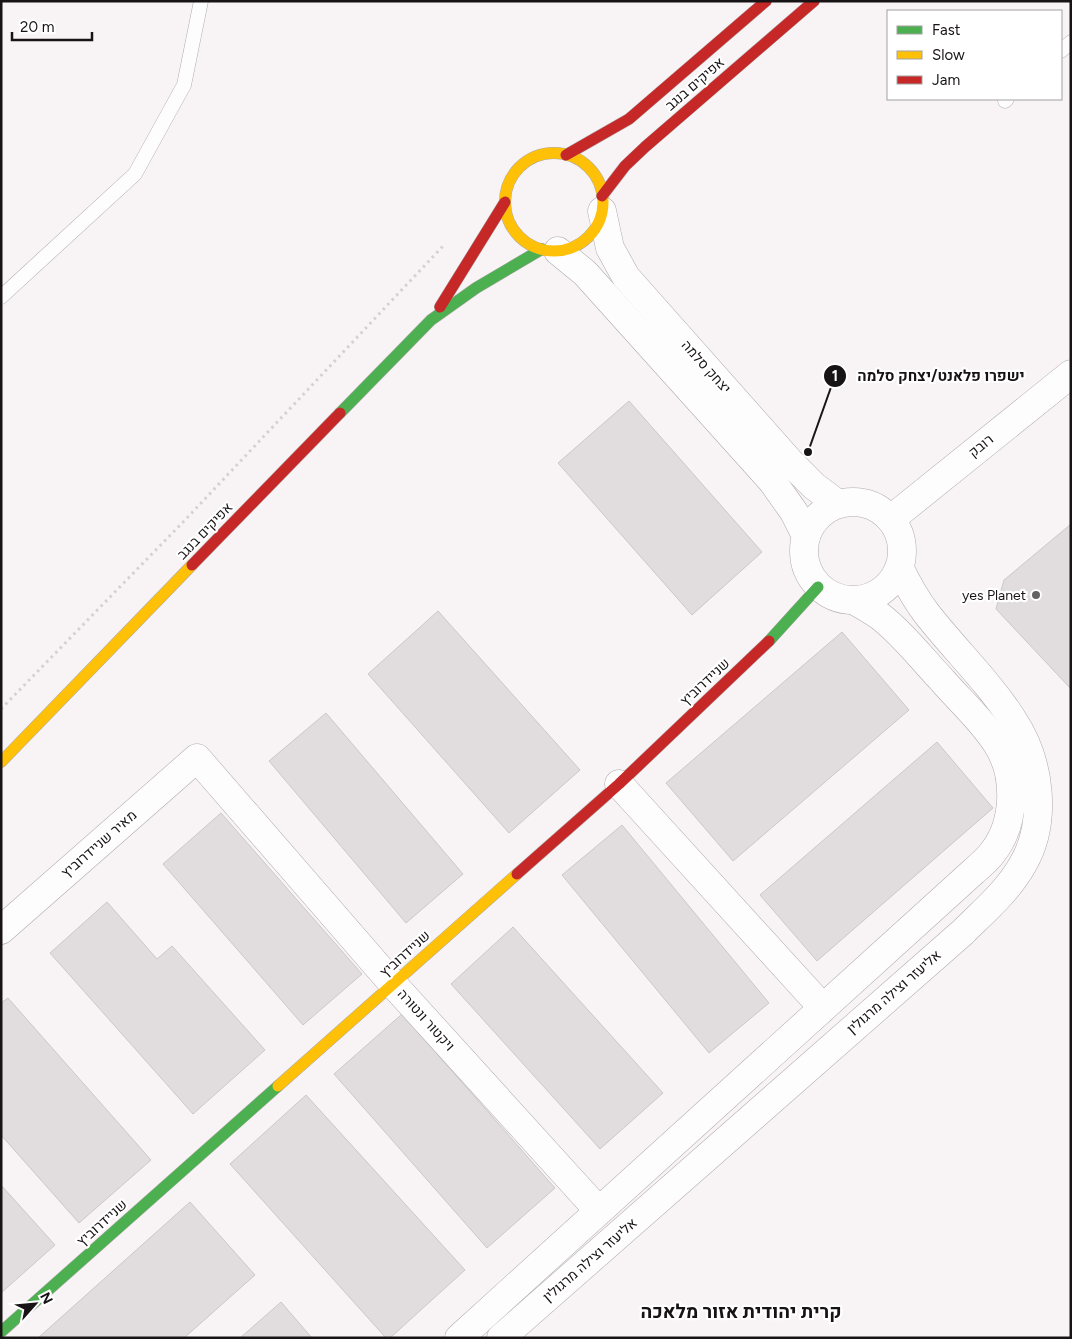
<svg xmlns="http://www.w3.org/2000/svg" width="1072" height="1339" font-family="Figtree,Heebo,sans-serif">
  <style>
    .building { fill: #e1dcdd; stroke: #cbc8c9 }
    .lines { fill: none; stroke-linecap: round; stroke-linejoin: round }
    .lane-casing { stroke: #afaaab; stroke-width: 15 }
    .street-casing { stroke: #afaaab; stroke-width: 29 }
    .fast-casing { stroke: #afaaab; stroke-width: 12 }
    .slow-casing { stroke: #afaaab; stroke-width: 12 }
    .jam-casing { stroke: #afaaab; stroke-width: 12 }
    .path { stroke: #d4d1d2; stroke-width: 3; stroke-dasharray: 2.5 4; stroke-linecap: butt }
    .lane { stroke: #fefdfd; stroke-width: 14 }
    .street { stroke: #fefdfd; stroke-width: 28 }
    .fast { stroke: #4caf50; stroke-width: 11 }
    .slow { stroke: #ffc107; stroke-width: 11 }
    .jam { stroke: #c62828; stroke-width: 11 }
    .poi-dot { fill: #666263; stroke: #fff; stroke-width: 2 }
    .labels { text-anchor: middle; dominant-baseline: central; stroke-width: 4.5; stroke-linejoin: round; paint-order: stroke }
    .street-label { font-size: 14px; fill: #181415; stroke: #fff }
    .poi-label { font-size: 14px; fill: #181415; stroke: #fff; text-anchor: end }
    .district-label { font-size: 19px; font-weight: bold; fill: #181415; stroke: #fff }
    .leader { fill: none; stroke: #181415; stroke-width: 2 }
    .callout-dot { fill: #181415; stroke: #fff; stroke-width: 2 }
    .mark-label { font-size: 15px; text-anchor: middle; font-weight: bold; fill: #fff }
    .callout-label { font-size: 15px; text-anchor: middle; font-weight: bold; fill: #181415; stroke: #fff; stroke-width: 4.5; stroke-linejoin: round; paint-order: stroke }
  </style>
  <rect width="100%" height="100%" fill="#f8f3f4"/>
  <g class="building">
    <polygon points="629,401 762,552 692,615 558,463"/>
    <polygon points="1071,524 1071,689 996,609 1004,580"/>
    <polygon points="438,611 580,770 509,833 368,674"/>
    <polygon points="842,632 909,710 733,861 666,783"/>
    <polygon points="326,713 463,874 406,923 269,761"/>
    <polygon points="937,742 993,808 817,961 760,895"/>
    <polygon points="221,813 362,974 303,1025 163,864"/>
    <polygon points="622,825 769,1003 709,1053 562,875"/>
    <polygon points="107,902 157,959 172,946 265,1050 193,1114 50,953"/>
    <polygon points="513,927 663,1093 600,1149 451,984"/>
    <polygon points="8,998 151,1160 79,1223 1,1135 1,1003"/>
    <polygon points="402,1014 555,1188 487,1248 334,1074"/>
    <polygon points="306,1095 465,1270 390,1338 386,1338 230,1164"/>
    <polygon points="1,1185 55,1245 1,1293"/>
    <polygon points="190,1202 255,1275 184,1338 38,1338"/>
    <polygon points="281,1302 312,1338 240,1338"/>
  </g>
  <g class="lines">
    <g class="lane-casing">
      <g id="lane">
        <polyline points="1061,51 1071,42"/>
        <polyline points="1005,101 1007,99"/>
        <polyline points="1,297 135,174 184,85 201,1"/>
      </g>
    </g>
    <g class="street-casing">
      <g id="street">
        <polyline points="602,211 610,248 626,277 791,463 814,486 838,504"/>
        <polyline points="558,251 585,273 772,481 794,512 806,536"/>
        <circle cx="853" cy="551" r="49"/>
        <polyline points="891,519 1071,374"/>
        <polyline points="619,784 823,1008"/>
        <polyline points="1,930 197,758 393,984 599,1211"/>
        <path d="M459,1338L974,871C981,865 988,859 993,852C1016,822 1017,775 997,744C982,720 960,701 942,680C922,659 904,635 881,617C873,611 864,606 855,601"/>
        <path d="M501,1338L963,932C984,911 1008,891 1023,864C1048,821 1040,760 1013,720C989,682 955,650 927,614C916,600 908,585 900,569"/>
      </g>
    </g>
    <g class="fast-casing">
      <g id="fast">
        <polyline points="340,413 431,320 476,288 542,249"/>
        <polyline points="769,641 818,587"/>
        <polyline points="1,1332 278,1086"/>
      </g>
    </g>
    <g class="slow-casing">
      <g id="slow">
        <circle cx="554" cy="202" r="49"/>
        <polyline points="1,762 192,565"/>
        <polyline points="278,1086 517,874"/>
      </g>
    </g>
    <g class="jam-casing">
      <g id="jam">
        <polyline points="566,155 629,119 766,1"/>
        <polyline points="602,196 625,166 645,147 814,1"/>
        <polyline points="440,307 505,202"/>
        <polyline points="192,565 340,413"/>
        <polyline points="517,874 619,784 769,641"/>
      </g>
    </g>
    <polyline class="path" points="1,709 186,519 444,245"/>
    <use href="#lane" class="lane"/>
    <use href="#street" class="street"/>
    <use href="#fast" class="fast"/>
    <use href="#slow" class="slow"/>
    <use href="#jam" class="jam"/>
  </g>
  <circle class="poi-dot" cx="1036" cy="595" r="5"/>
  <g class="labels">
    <g class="street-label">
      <text transform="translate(695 84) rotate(-41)">אפיקים בנגב</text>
      <text transform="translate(706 367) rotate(48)">יצחק סלמה</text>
      <text transform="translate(981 446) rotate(-39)">רובק</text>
      <text transform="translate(205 531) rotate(-46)">אפיקים בנגב</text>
      <text transform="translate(705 682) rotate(-43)">שניידרוביץ</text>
      <text transform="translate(99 844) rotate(-41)">מאיר שניידרוביץ</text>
      <text transform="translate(405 954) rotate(-42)">שניידרוביץ</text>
      <text transform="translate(894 992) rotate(-41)">אליעזר וצילה מרגולין</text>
      <text transform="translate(426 1020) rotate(48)">ויקטור ונטורה</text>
      <text transform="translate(102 1223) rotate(-42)">שניידרוביץ</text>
      <text transform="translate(590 1260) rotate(-41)">אליעזר וצילה מרגולין</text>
    </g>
    <g class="poi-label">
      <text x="1026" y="595">yes Planet</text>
    </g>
    <g class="district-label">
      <text x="741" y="1311">קרית יהודית אזור מלאכה</text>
    </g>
  </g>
  <path class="leader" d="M808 452L835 376"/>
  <g class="callout-dot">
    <circle cx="808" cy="452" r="5"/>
    <circle cx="835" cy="376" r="12"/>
  </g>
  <g class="mark-label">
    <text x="835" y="381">1</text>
  </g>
  <g class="callout-label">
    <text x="941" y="381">ישפרו פלאנט/יצחק סלמה</text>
  </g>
  <rect width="1072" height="1339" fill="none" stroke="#181415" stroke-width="5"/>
  <rect x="887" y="10" width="175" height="90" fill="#ffffff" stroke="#a3a1a1"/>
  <rect x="897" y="26" width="25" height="8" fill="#4caf50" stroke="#a3a1a1"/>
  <text x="932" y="35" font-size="15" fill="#181415">Fast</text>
  <rect x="897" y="51" width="25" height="8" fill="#ffc107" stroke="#a3a1a1"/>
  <text x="932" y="60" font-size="15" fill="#181415">Slow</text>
  <rect x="897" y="76" width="25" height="8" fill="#c62828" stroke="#a3a1a1"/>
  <text x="932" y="85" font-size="15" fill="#181415">Jam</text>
  <g transform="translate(35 1304) rotate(63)" stroke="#ffffff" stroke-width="4" paint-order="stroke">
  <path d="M0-4L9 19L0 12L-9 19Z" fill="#181415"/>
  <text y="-8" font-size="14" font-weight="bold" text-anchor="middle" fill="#181415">N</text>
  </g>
  <path d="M12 32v8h80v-8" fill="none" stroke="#181415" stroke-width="2.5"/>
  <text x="20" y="32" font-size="15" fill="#181415" stroke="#ffffff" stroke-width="4" paint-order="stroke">20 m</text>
</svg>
